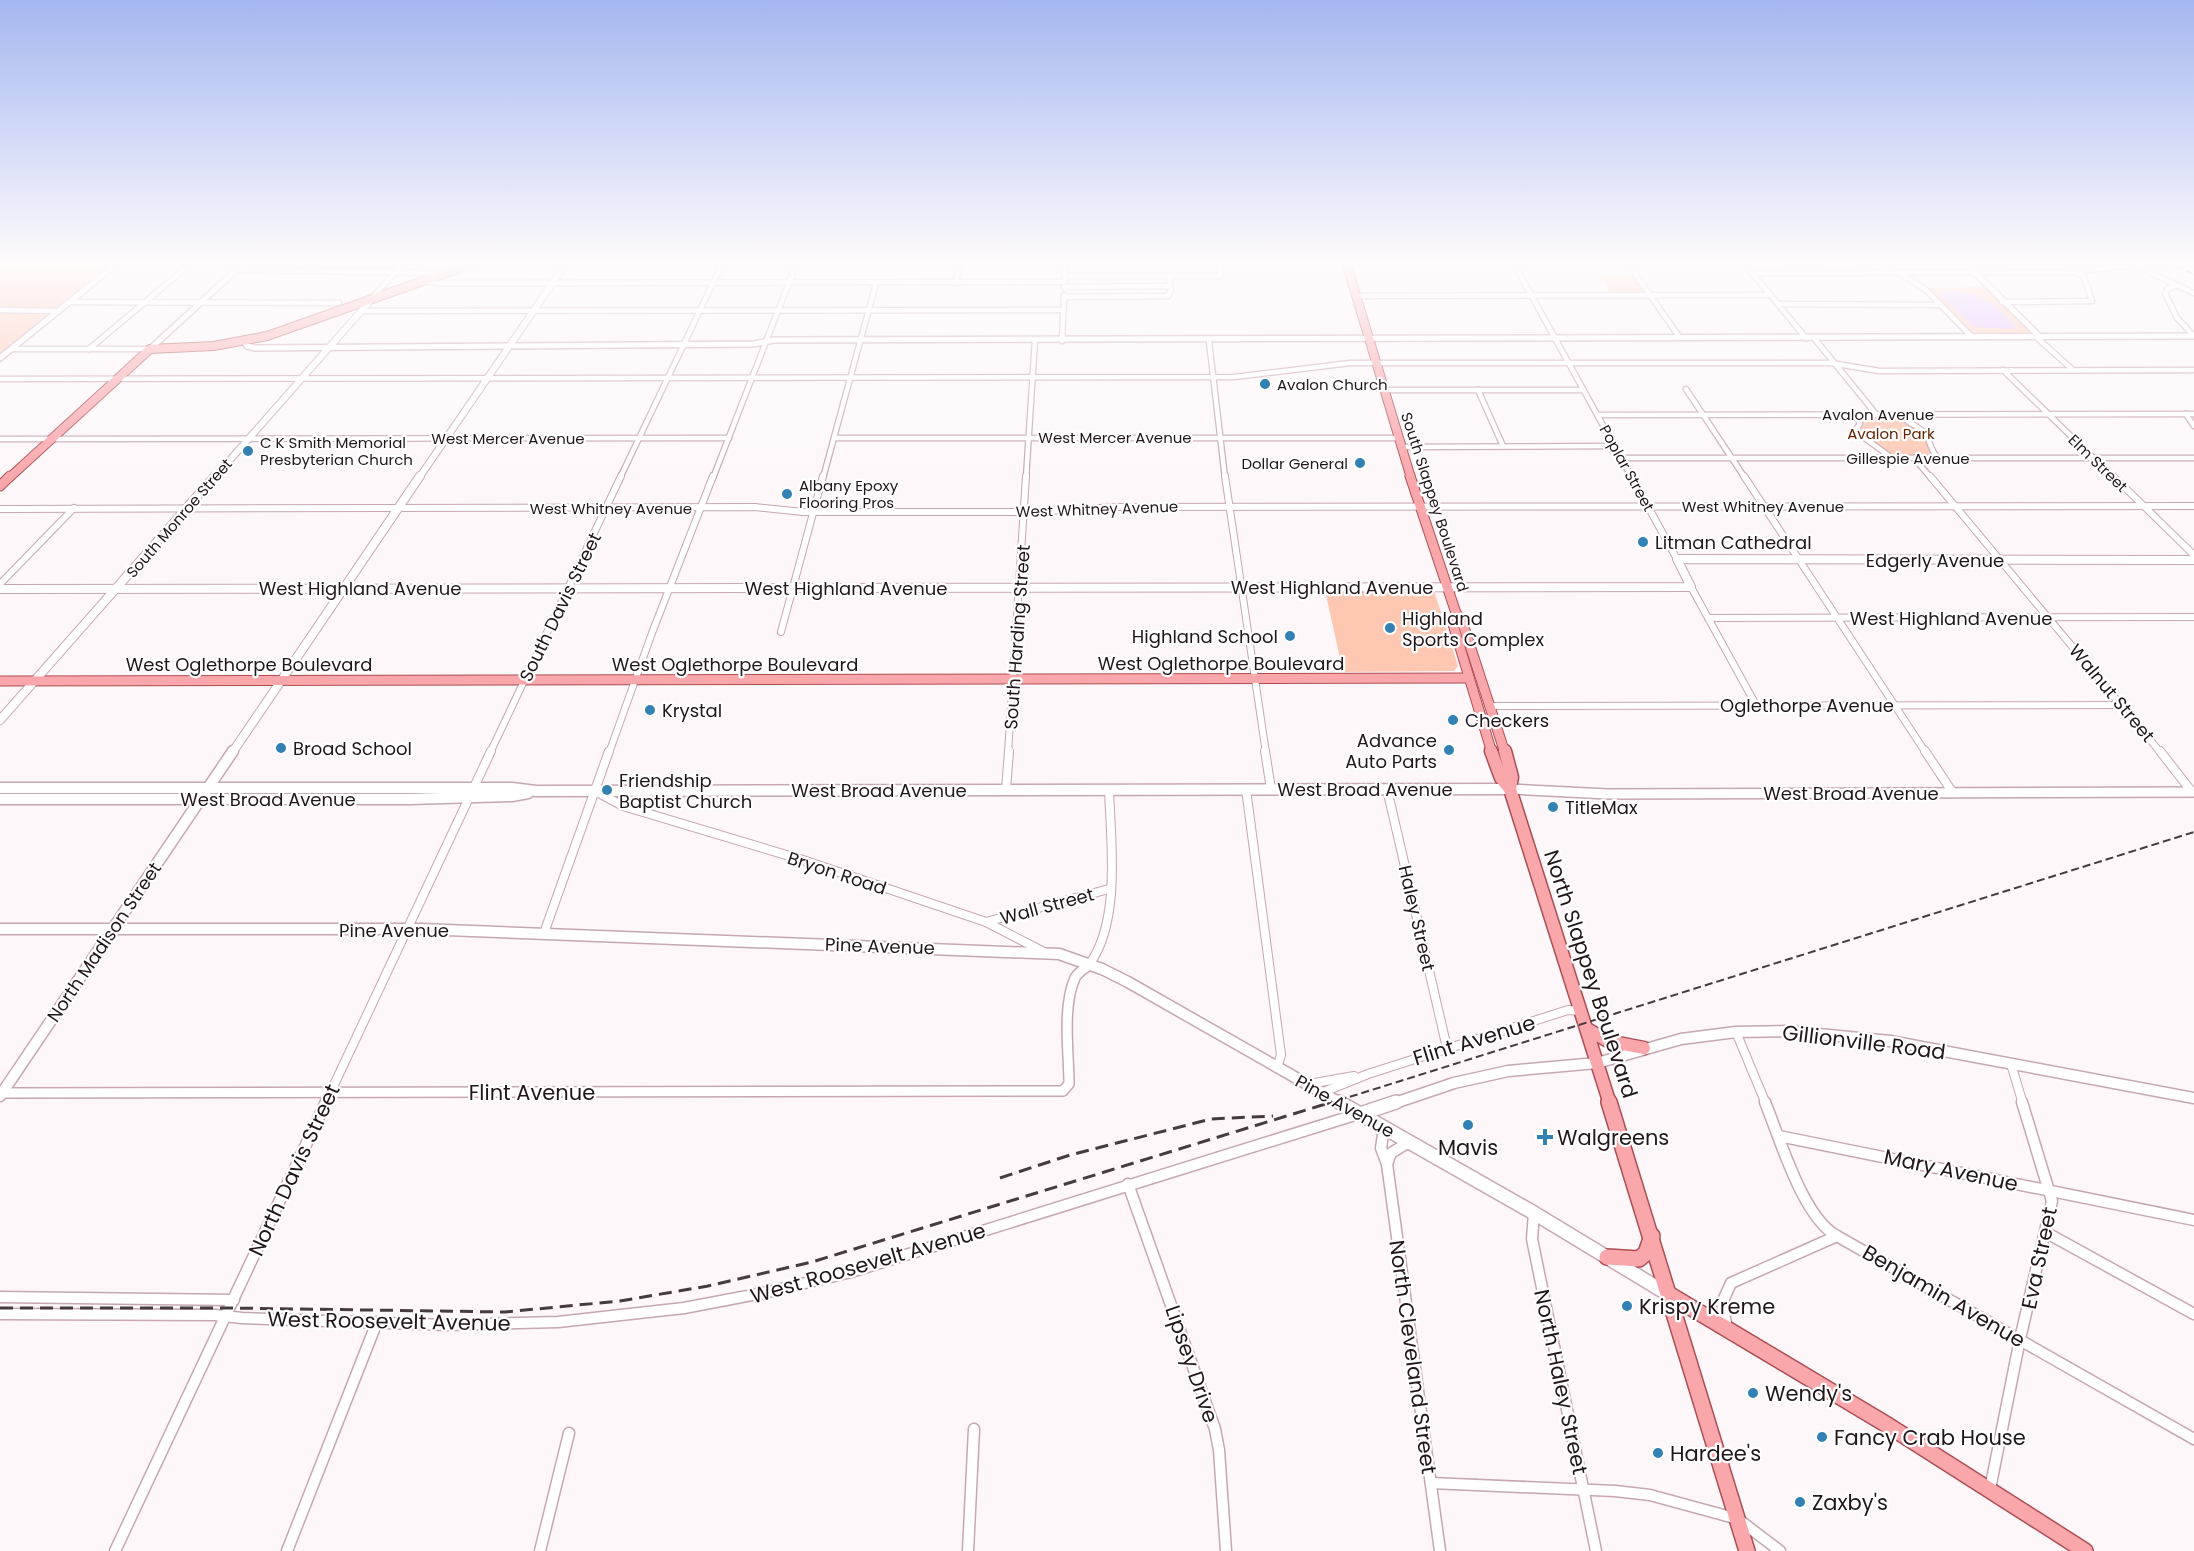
<svg xmlns="http://www.w3.org/2000/svg" width="2194" height="1551" font-family="Poppins,sans-serif">
  <style>
    .green { fill: #fdc7b1 }
    .water { fill: #e0bbfd }
    .lines { fill: none; stroke-linecap: round; stroke-linejoin: round }
    .minor-far3-casing { stroke: #c7a7b2; stroke-width: 7 }
    .minor-far2-casing { stroke: #c7a7b2; stroke-width: 8 }
    .minor-far1-casing { stroke: #c7a7b2; stroke-width: 10 }
    .minor-casing { stroke: #c7a7b2; stroke-width: 13 }
    .tertiary-far2-casing { stroke: #c7a7b2; stroke-width: 8 }
    .tertiary-far1-casing { stroke: #c7a7b2; stroke-width: 10 }
    .tertiary-casing { stroke: #c7a7b2; stroke-width: 12 }
    .secondary-far3-casing { stroke: #c7a7b2; stroke-width: 8 }
    .secondary-far2-casing { stroke: #c7a7b2; stroke-width: 10 }
    .secondary-far1-casing { stroke: #c7a7b2; stroke-width: 13 }
    .secondary-casing { stroke: #c7a7b2; stroke-width: 16 }
    .primary-far3-casing { stroke: #ac4f54; stroke-width: 10 }
    .primary-far2-casing { stroke: #ac4f54; stroke-width: 11 }
    .primary-far1-casing { stroke: #ac4f54; stroke-width: 15 }
    .primary-casing { stroke: #ac4f54; stroke-width: 18 }
    .minor-far3 { stroke: #fff; stroke-width: 4.5 }
    .minor-far2 { stroke: #fff; stroke-width: 6 }
    .minor-far1 { stroke: #fff; stroke-width: 8 }
    .minor { stroke: #fff; stroke-width: 10 }
    .tertiary-far2 { stroke: #fff; stroke-width: 5 }
    .tertiary-far1 { stroke: #fff; stroke-width: 8 }
    .tertiary { stroke: #fff; stroke-width: 9 }
    .secondary-far3 { stroke: #fff; stroke-width: 6 }
    .secondary-far2 { stroke: #fff; stroke-width: 8 }
    .secondary-far1 { stroke: #fff; stroke-width: 10 }
    .secondary { stroke: #fff; stroke-width: 13 }
    .primary-far3 { stroke: #faa7ac; stroke-width: 8 }
    .primary-far2 { stroke: #faa7ac; stroke-width: 9 }
    .primary-far1 { stroke: #faa7ac; stroke-width: 12 }
    .primary { stroke: #faa7ac; stroke-width: 15 }
    .rail-far2 { stroke: #463b3e; stroke-width: 1.5; stroke-dasharray: 6 3; stroke-linecap: butt }
    .rail-far1 { stroke: #463b3e; stroke-width: 2; stroke-dasharray: 8 4; stroke-linecap: butt }
    .rail { stroke: #463b3e; stroke-width: 3; stroke-dasharray: 13 7; stroke-linecap: butt }
    .poi-dot { fill: #3181b3; stroke: #fff; stroke-width: 2 }
    .labels { text-anchor: middle; dominant-baseline: central; stroke-width: 4.5; stroke-linejoin: round; paint-order: stroke }
    .far-poi-label { font-size: 15px; fill: #22161a; stroke: #fff; text-anchor: start }
    .far-street-label { font-size: 15px; fill: #22161a; stroke: #fff }
    .far-park-label { font-size: 15px; fill: #662503; stroke: #fff }
    .poi-label { font-size: 18px; fill: #22161a; stroke: #fff; text-anchor: start }
    .street-label { font-size: 18px; fill: #22161a; stroke: #fff }
    .near-street-label { font-size: 21px; fill: #22161a; stroke: #fff }
    .near-poi-label { font-size: 21px; fill: #22161a; stroke: #fff; text-anchor: start }
  </style>
  <rect width="100%" height="100%" fill="#fdf7f9"/>
  <g class="green">
    <polygon points="0,262 113,262 54,309 0,309"/>
    <polygon points="245,262 402,262 397,270 236,270"/>
    <polygon points="1600,276 1636,276 1649,295 1612,295"/>
    <polygon points="1990,287 1998,300 2037,336 1973,336 1925,288"/>
    <polygon points="0,312 52,312 0,353"/>
    <path d="M1857,415C1882,415 1912,411 1927,436C1932,445 1928,449 1937,457L1892,458L1860,434Z"/>
    <polygon points="1325,590 1434,591 1458,666 1454,671 1343,672"/>
  </g>
  <path class="water" d="M1947,290C1976,291 2000,305 2017,329L1974,327L1939,294Z"/>
  <g class="lines">
    <g class="minor-far3-casing">
      <g id="minor-far3">
        <polyline points="1065,262 1065,281"/>
        <polyline points="1513,262 1632,478"/>
        <polyline points="1627,262 1680,338"/>
        <polyline points="1743,262 1806,338"/>
        <polyline points="1866,262 1890,270"/>
        <polyline points="2137,266 2194,293"/>
        <polyline points="236,270 446,273"/>
        <polyline points="1751,273 2066,272 2168,262"/>
        <polyline points="1900,273 1926,290 1972,337"/>
        <polyline points="1065,276 1217,276 1221,275 1219,262"/>
        <polyline points="425,281 439,283 1064,282"/>
        <polyline points="956,283 959,262"/>
        <polyline points="2175,286 2168,288 2165,293 2177,318 2194,336"/>
        <polyline points="1064,287 1170,286"/>
        <polyline points="1355,296 1770,295"/>
        <polyline points="1064,297 1168,296 1171,291 1169,276"/>
        <polyline points="370,300 405,262"/>
        <polyline points="70,302 339,303"/>
        <polyline points="2002,302 2092,301 2084,277 2063,262"/>
        <polyline points="1778,304 1941,305"/>
        <polyline points="0,310 59,311"/>
        <polyline points="361,311 1063,310"/>
        <polyline points="2035,336 2073,370"/>
        <polyline points="1814,338 1876,414"/>
        <polyline points="1062,341 1064,295"/>
        <polyline points="1209,341 1225,478"/>
        <polyline points="12,349 150,349"/>
        <polyline points="89,349 193,262"/>
        <polyline points="2003,370 2114,478"/>
        <polyline points="0,379 1234,377 1350,363 1831,363 1879,371 2194,370"/>
        <polyline points="1686,389 1745,478"/>
        <polyline points="1382,390 1583,390"/>
        <polyline points="1478,390 1503,446"/>
        <polyline points="1856,414 1860,424 1856,429 1859,434 1892,458"/>
        <path d="M1900,414C1907,423 1916,425 1924,432C1931,440 1929,449 1938,458"/>
        <polyline points="2186,414 2194,426"/>
        <polyline points="1598,415 2194,414"/>
        <polyline points="834,438 1397,438"/>
        <polyline points="0,439 729,438"/>
        <polyline points="1400,447 1615,446"/>
        <polyline points="1622,458 2194,458"/>
        <polyline points="1914,458 1931,478"/>
        <polyline points="620,478 723,262"/>
        <polyline points="713,478 797,262"/>
        <polyline points="823,478 876,283"/>
        <polyline points="1026,478 1035,340"/>
      </g>
    </g>
    <g class="minor-far2-casing">
      <g id="minor-far2">
        <polyline points="1225,476 1266,753"/>
        <polyline points="1631,476 1677,559"/>
        <polyline points="1744,476 1926,753"/>
        <polyline points="1930,476 2161,753"/>
        <polyline points="2113,476 2194,555"/>
        <polyline points="0,509 755,507 803,512 1025,512 1119,507 2194,506"/>
        <polyline points="0,584 74,508"/>
        <polyline points="1691,587 1756,705"/>
        <polyline points="1708,618 2194,617"/>
        <polyline points="781,632 823,476"/>
        <polyline points="1491,706 2122,705"/>
        <polyline points="490,753 621,476"/>
        <polyline points="609,753 652,633 713,476"/>
        <polyline points="1008,753 1026,476"/>
      </g>
    </g>
    <g class="minor-far1-casing">
      <g id="minor-far1">
        <polyline points="1265,751 1271,789"/>
        <polyline points="1925,751 1953,793"/>
        <polyline points="2160,751 2192,792"/>
        <polyline points="1246,789 1281,1055 1277,1068"/>
        <polyline points="1387,789 1447,1048"/>
        <polyline points="1006,790 1009,751"/>
        <polyline points="595,791 623,806 803,860 986,922 1044,952"/>
        <polyline points="986,922 1109,889"/>
        <polyline points="544,933 609,751"/>
        <path d="M1089,965C1121,921 1111,843 1109,790"/>
        <polyline points="1736,1032 1766,1104"/>
        <polyline points="2011,1064 2023,1104"/>
        <polyline points="1309,1084 1354,1076"/>
        <polyline points="1321,1093 1368,1074 1568,1010 1581,1011"/>
        <polyline points="325,1104 491,751"/>
      </g>
    </g>
    <g class="minor-casing">
      <g id="minor">
        <path d="M1765,1102C1780,1139 1803,1218 1837,1236"/>
        <polyline points="1384,1127 1381,1148 1387,1164 1440,1551"/>
        <polyline points="1779,1136 2194,1220"/>
        <polyline points="1387,1164 1391,1153 1409,1142"/>
        <polyline points="1128,1184 1215,1429 1219,1450 1226,1551"/>
        <polyline points="1534,1213 1532,1239 1596,1551"/>
        <polyline points="2045,1232 2194,1314"/>
        <polyline points="0,1297 234,1300"/>
        <polyline points="0,1314 215,1315 242,1318 447,1325 558,1322 684,1308 768,1292 851,1272 1358,1114"/>
        <polyline points="1727,1328 1722,1303 1731,1283 1837,1236 2194,1439"/>
        <polyline points="1431,1483 1615,1491 1650,1495 1738,1519 1780,1551"/>
        <polyline points="1990,1489 2020,1339 2052,1201 2022,1102"/>
        <polyline points="115,1551 326,1102"/>
        <polyline points="287,1551 377,1322"/>
        <polyline points="540,1551 569,1433"/>
        <polyline points="968,1551 974,1429"/>
      </g>
    </g>
    <g class="tertiary-far2-casing">
      <g id="tertiary-far2">
        <polyline points="1964,262 2039,336"/>
        <polyline points="244,341 247,346 255,348 754,344 774,340 2194,336"/>
        <polyline points="150,349 245,262"/>
        <polyline points="0,358 119,262"/>
      </g>
    </g>
    <g class="tertiary-far1-casing">
      <polyline id="tertiary-far1" points="0,589 1691,587 1677,559 2194,560"/>
    </g>
    <g class="tertiary-casing">
      <g id="tertiary">
        <polyline points="1510,789 1607,794 2194,792"/>
        <path d="M0,1093L1063,1091L1069,1084C1069,1054 1062,1006 1075,978C1078,972 1084,969 1089,965"/>
      </g>
    </g>
    <g class="secondary-far3-casing">
      <g id="secondary-far3">
        <polyline points="214,478 370,301"/>
        <polyline points="419,478 567,262"/>
      </g>
    </g>
    <g class="secondary-far2-casing">
      <g id="secondary-far2">
        <polyline points="0,720 215,476"/>
        <polyline points="232,753 420,476"/>
      </g>
    </g>
    <g class="secondary-far1-casing">
      <g id="secondary-far1">
        <polyline points="0,788 512,788 536,791 1510,789"/>
        <polyline points="0,799 410,799 512,796 528,793"/>
        <polyline points="0,929 421,929 1059,954 1102,969 1128,982 1342,1104"/>
        <polyline points="0,1096 233,751"/>
        <polyline points="1392,1104 1454,1083 1508,1071 1597,1063 1681,1039 1736,1032 1788,1031 1890,1041 2194,1098"/>
      </g>
    </g>
    <g class="secondary-casing">
      <g id="secondary">
        <polyline points="1339,1102 1534,1213 1666,1293"/>
        <polyline points="1360,1114 1396,1102"/>
      </g>
    </g>
    <g class="primary-far3-casing">
      <g id="primary-far3">
        <polyline points="1346,262 1411,478"/>
        <polyline points="9,478 150,349 214,346 267,336 477,262"/>
      </g>
    </g>
    <g class="primary-far2-casing">
      <g id="primary-far2">
        <polyline points="1410,476 1456,613 1462,621 1505,753"/>
        <polyline points="0,486 10,476"/>
        <polyline points="1456,613 1452,621 1492,753"/>
        <polyline points="0,681 1469,678"/>
      </g>
    </g>
    <g class="primary-far1-casing">
      <g id="primary-far1">
        <polyline points="1491,751 1501,778 1510,789 1610,1104"/>
        <polyline points="1505,751 1512,777 1510,789"/>
        <polyline points="1587,1029 1608,1041 1644,1048"/>
      </g>
    </g>
    <g class="primary-casing">
      <g id="primary">
        <polyline points="1609,1102 1747,1551"/>
        <polyline points="1607,1257 1639,1259 1646,1253 1652,1236"/>
        <polyline points="1670,1295 1889,1426 2085,1551"/>
      </g>
    </g>
    <use href="#minor-far3" class="minor-far3"/>
    <use href="#minor-far2" class="minor-far2"/>
    <use href="#minor-far1" class="minor-far1"/>
    <use href="#minor" class="minor"/>
    <use href="#tertiary-far2" class="tertiary-far2"/>
    <use href="#tertiary-far1" class="tertiary-far1"/>
    <use href="#tertiary" class="tertiary"/>
    <use href="#secondary-far3" class="secondary-far3"/>
    <use href="#secondary-far2" class="secondary-far2"/>
    <use href="#secondary-far1" class="secondary-far1"/>
    <use href="#secondary" class="secondary"/>
    <use href="#primary-far3" class="primary-far3"/>
    <use href="#primary-far2" class="primary-far2"/>
    <use href="#primary-far1" class="primary-far1"/>
    <use href="#primary" class="primary"/>
    <polyline class="rail-far2" points="2170,262 2194,275"/>
    <polyline class="rail-far1" points="1327,1104 2194,832"/>
    <g class="rail">
      <polyline points="1000,1178 1070,1155 1211,1119 1273,1116"/>
      <polyline points="0,1308 230,1308 505,1312 620,1301 708,1286 812,1262 1332,1102"/>
    </g>
  </g>
  <linearGradient id="sky" x2="0" y2="1"><stop stop-color="#a5b7f0"/><stop offset="0.55" stop-color="#fefbfc"/><stop offset="1" stop-color="#fefbfc" stop-opacity="0"/></linearGradient>
  <rect width="2194" height="479" fill="url(#sky)"/>
  <g class="poi-dot">
    <circle cx="1265" cy="384" r="6"/>
    <circle cx="248" cy="451" r="6"/>
    <circle cx="1360" cy="463" r="6"/>
    <circle cx="787" cy="494" r="6"/>
    <circle cx="1643" cy="542" r="6"/>
    <circle cx="1390" cy="628" r="6"/>
    <circle cx="1290" cy="636" r="6"/>
    <circle cx="650" cy="710" r="6"/>
    <circle cx="1453" cy="720" r="6"/>
    <circle cx="281" cy="748" r="6"/>
    <circle cx="1449" cy="750" r="6"/>
    <circle cx="607" cy="790" r="6"/>
    <circle cx="1553" cy="807" r="6"/>
    <circle cx="1468" cy="1125" r="6"/>
    <path d="M1542 1128h6v6h6v6h-6v6h-6v-6h-6v-6h6z"/>
    <circle cx="1627" cy="1306" r="6"/>
    <circle cx="1753" cy="1393" r="6"/>
    <circle cx="1822" cy="1437" r="6"/>
    <circle cx="1658" cy="1453" r="6"/>
    <circle cx="1800" cy="1502" r="6"/>
  </g>
  <g class="labels">
    <g class="far-poi-label">
      <text x="1277" y="384">Avalon Church</text>
      <text x="260" y="442">C K Smith Memorial<tspan x="260" dy="17">Presbyterian Church</tspan></text>
      <text x="1348" y="463" text-anchor="end">Dollar General</text>
      <text x="799" y="485">Albany Epoxy<tspan x="799" dy="17">Flooring Pros</tspan></text>
    </g>
    <g class="far-street-label">
      <text x="1878" y="414">Avalon Avenue</text>
      <text x="1115" y="437">West Mercer Avenue</text>
      <text x="508" y="438">West Mercer Avenue</text>
      <text x="1908" y="458">Gillespie Avenue</text>
      <text transform="translate(2098 463) rotate(44)">Elm Street</text>
      <text transform="translate(1627 468) rotate(61)">Poplar Street</text>
      <text transform="translate(1435 502) rotate(72)">South Slappey Boulevard</text>
      <text x="1763" y="506">West Whitney Avenue</text>
      <text x="611" y="508">West Whitney Avenue</text>
      <text transform="translate(1097 509) rotate(-2)">West Whitney Avenue</text>
      <text transform="translate(179 518) rotate(-49)">South Monroe Street</text>
    </g>
    <g class="far-park-label">
      <text x="1891" y="433">Avalon Park</text>
    </g>
    <g class="poi-label">
      <text x="1655" y="542">Litman Cathedral</text>
      <text x="1402" y="618">Highland<tspan x="1402" dy="21">Sports Complex</tspan></text>
      <text x="1278" y="636" text-anchor="end">Highland School</text>
      <text x="662" y="710">Krystal</text>
      <text x="1465" y="720">Checkers</text>
      <text x="1437" y="740" text-anchor="end">Advance<tspan x="1437" dy="21">Auto Parts</tspan></text>
      <text x="293" y="748">Broad School</text>
      <text x="619" y="780">Friendship<tspan x="619" dy="21">Baptist Church</tspan></text>
      <text x="1565" y="807">TitleMax</text>
    </g>
    <g class="street-label">
      <text x="1935" y="560">Edgerly Avenue</text>
      <text x="1332" y="587">West Highland Avenue</text>
      <text x="360" y="588">West Highland Avenue</text>
      <text x="846" y="588">West Highland Avenue</text>
      <text transform="translate(560 607) rotate(-64)">South Davis Street</text>
      <text x="1951" y="618">West Highland Avenue</text>
      <text transform="translate(1017 637) rotate(-86)">South Harding Street</text>
      <text x="1221" y="663">West Oglethorpe Boulevard</text>
      <text x="249" y="664">West Oglethorpe Boulevard</text>
      <text x="735" y="664">West Oglethorpe Boulevard</text>
      <text transform="translate(2112 693) rotate(50)">Walnut Street</text>
      <text x="1807" y="705">Oglethorpe Avenue</text>
      <text x="1365" y="789">West Broad Avenue</text>
      <text x="879" y="790">West Broad Avenue</text>
      <text x="1851" y="793">West Broad Avenue</text>
      <text x="268" y="799">West Broad Avenue</text>
      <text transform="translate(837 873) rotate(18)">Bryon Road</text>
      <text transform="translate(1047 906) rotate(-15)">Wall Street</text>
      <text transform="translate(1417 918) rotate(77)">Haley Street</text>
      <text x="394" y="930">Pine Avenue</text>
      <text transform="translate(104 942) rotate(-56)">North Madison Street</text>
      <text transform="translate(880 946) rotate(2)">Pine Avenue</text>
      <text transform="translate(1345 1106) rotate(29)">Pine Avenue</text>
    </g>
    <g class="near-street-label">
      <text transform="translate(1591 974) rotate(72)">North Slappey Boulevard</text>
      <text transform="translate(1474 1040) rotate(-17)">Flint Avenue</text>
      <text transform="translate(1864 1042) rotate(7)">Gillionville Road</text>
      <text x="532" y="1092">Flint Avenue</text>
      <text transform="translate(294 1170) rotate(-65)">North Davis Street</text>
      <text transform="translate(1951 1170) rotate(12)">Mary Avenue</text>
      <text transform="translate(2039 1258) rotate(-78)">Eva Street</text>
      <text transform="translate(868 1263) rotate(-16)">West Roosevelt Avenue</text>
      <text transform="translate(1944 1296) rotate(30)">Benjamin Avenue</text>
      <text transform="translate(389 1321) rotate(1)">West Roosevelt Avenue</text>
      <text transform="translate(1413 1357) rotate(82)">North Cleveland Street</text>
      <text transform="translate(1192 1364) rotate(71)">Lipsey Drive</text>
      <text transform="translate(1561 1382) rotate(78)">North Haley Street</text>
    </g>
    <g class="near-poi-label">
      <text x="1557" y="1137">Walgreens</text>
      <text x="1468" y="1147" text-anchor="middle">Mavis</text>
      <text x="1639" y="1306">Krispy Kreme</text>
      <text x="1765" y="1393">Wendy's</text>
      <text x="1834" y="1437">Fancy Crab House</text>
      <text x="1670" y="1453">Hardee's</text>
      <text x="1812" y="1502">Zaxby's</text>
    </g>
  </g>
</svg>
